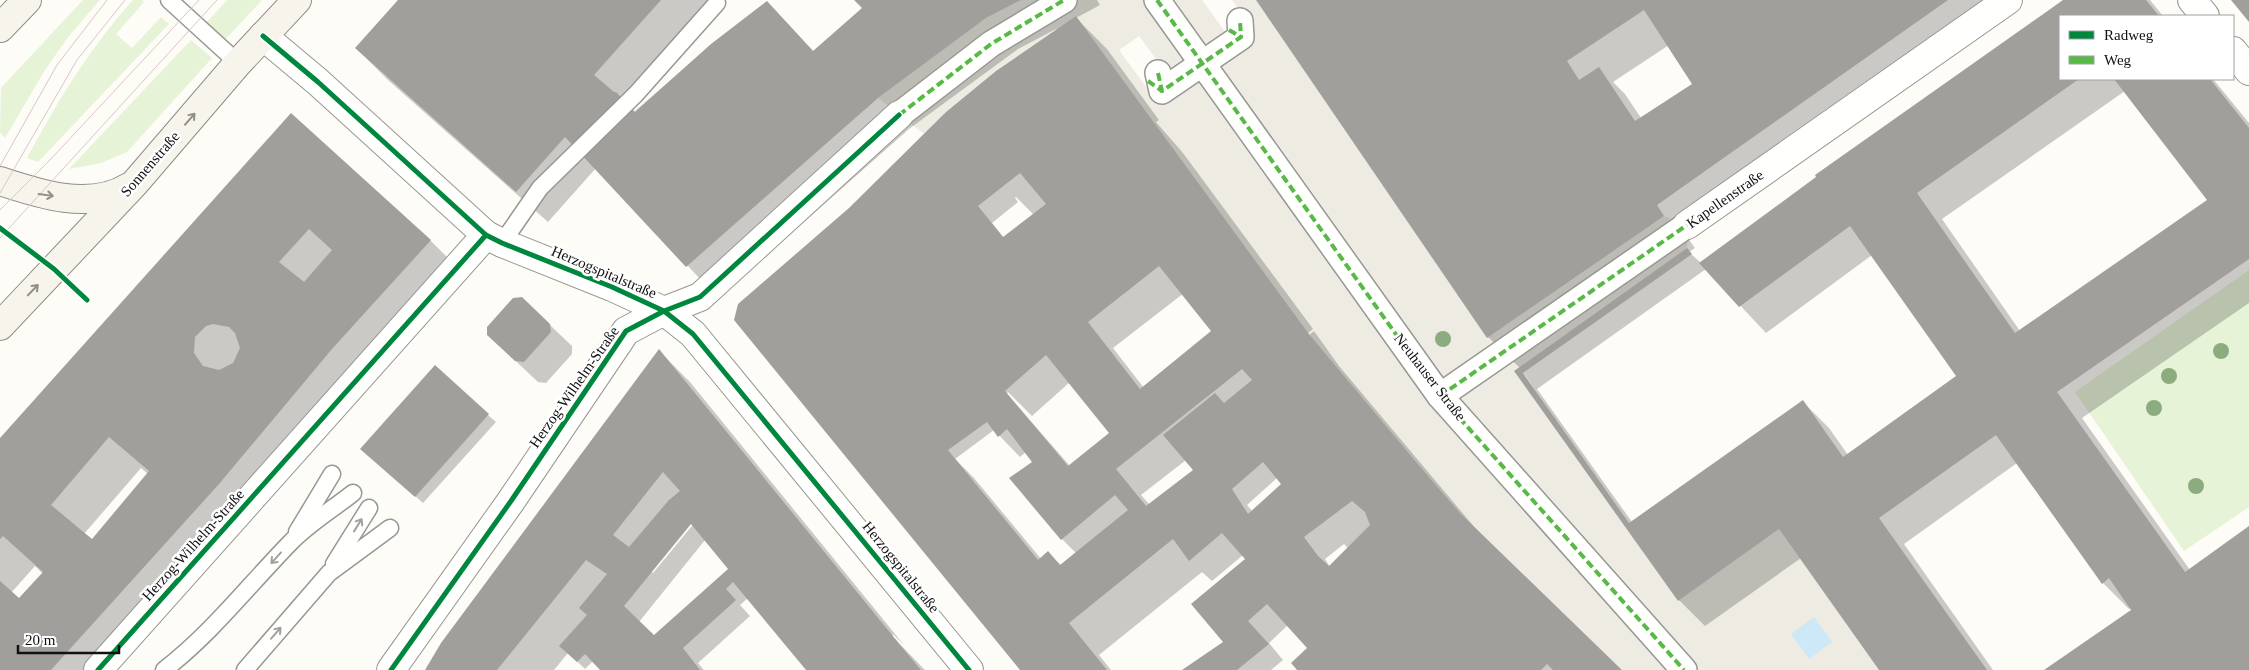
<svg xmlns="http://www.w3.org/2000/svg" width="2249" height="670" font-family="Georgia,serif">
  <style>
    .green { fill: #e7f3d7 }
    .plaza { fill: #edebe2; fill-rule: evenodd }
    .water { fill: #cde8f7 }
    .shadow { fill: #0003; fill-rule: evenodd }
    .building { fill: #a19f9c; fill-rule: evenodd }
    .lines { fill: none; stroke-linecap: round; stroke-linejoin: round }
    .service-casing { stroke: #979795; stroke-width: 19 }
    .pedestrian-casing { stroke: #979795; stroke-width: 28 }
    .minor-casing { stroke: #979795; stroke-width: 30 }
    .secondary-casing { stroke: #8e8d8b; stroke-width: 30 }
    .service { stroke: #fffffe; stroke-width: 16 }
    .pedestrian { stroke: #fffffe; stroke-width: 25 }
    .minor { stroke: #fffffe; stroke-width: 28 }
    .secondary { stroke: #f6f4eb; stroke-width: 28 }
    .tram { stroke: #d9c6c7; stroke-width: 1 }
    .quiet { stroke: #58b947; stroke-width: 4; stroke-dasharray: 8 4; stroke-linecap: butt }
    .cycleway-casing { stroke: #fff; stroke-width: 8 }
    .cycleway { stroke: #00873e; stroke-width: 5 }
    .tree { fill: #8cac80 }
    .oneway { stroke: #8f8e89 }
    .oneway2 { stroke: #a0a09f }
    .labels { text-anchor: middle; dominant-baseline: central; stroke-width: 5; stroke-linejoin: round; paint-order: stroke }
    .street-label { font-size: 15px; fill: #111; stroke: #fff }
  </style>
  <rect width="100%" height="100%" fill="#fdfcf7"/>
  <g class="green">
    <polygon points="83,0 100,0 68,37 45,70 5,138 0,132 1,88"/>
    <path d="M133,0H142L144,2L116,34L132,48L161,17L169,24L38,162L27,158C57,102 90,48 133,0Z"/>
    <polygon points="227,0 262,0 225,40 206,23"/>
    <polygon points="191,40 212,58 127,152 101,163 69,169"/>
    <polygon points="2249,270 2249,507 2184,551 2075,392"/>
  </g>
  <path class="plaza" d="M1021,0H1202L1226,33L1245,19L1232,0H1256L1487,337L1664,216L1687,225V248L1514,371L1678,601L1779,529L1879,670H1622L1460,513L1417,463L1309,334L1076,16L996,71L946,112L924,134L878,98L986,18ZM1139,36L1167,74L1147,88L1119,50Z"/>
  <polygon class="water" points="1814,617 1832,642 1809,659 1791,634"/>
  <g class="shadow">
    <path d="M400,0H720L627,105L634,112L712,44L788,24L814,52L864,8L856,0H1097L1100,5L1076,18L1107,49L1159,120L1156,122L1183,153L1313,329L1255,376V380L1314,331L1339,366L1481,535L1620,670H1298L1315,656L1288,625L1269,643L1283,660L1271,670H1186L1225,642L1246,559L1243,555L1212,581L1202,572L1099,655L1111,670H1021L736,320L1057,30L1056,29L1018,49L909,129L718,298L596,168L548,222L388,80L356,48ZM1016,197L1034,215L1004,238L992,223L1018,202L1015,198ZM1184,293L1223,342L1144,388L1113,348ZM1070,382L1111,434L1070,466L1007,394L1008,392L1032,416ZM994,430L1020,457L1026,452L1034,462L1062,539L1077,554L1062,566L1048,553L1041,559L1037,554L974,478L955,459ZM1186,460L1195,471L1149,504L1141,495ZM1277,478L1283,484L1253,512L1247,505ZM1344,544L1349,549L1330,567L1325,559Z"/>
    <path d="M1258,0H2023L1687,237L1695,248L1689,252L1701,263L2065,0H2150L2163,16H2060V79H2213L2249,123V303L2082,418L2190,570L2249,527V670H2047L2133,610L2131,607L2129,609L2103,583L2017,463L1904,544L1993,670H1881L1801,558L1705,626L1679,600L1520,368L1488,337ZM1669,45L1694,84L1641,118L1625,94L1613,82ZM2125,91L2209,200L2020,331L1942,219ZM1872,255L1958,377L1848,455L1829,428L1803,402L1632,522L1537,389L1706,269L1766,333Z"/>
    <path d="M292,115L431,241L462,272L111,670H0V440ZM141,468L148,474L92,541L84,534ZM35,566L43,574L20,600L11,593Z"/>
    <polygon points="550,325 572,346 572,354 546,383 538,382 488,335"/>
    <path d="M659,351L690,382L904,645L893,634V637L925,670H808L748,598L740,605L750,616L698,663L704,670H602L593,661L585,669L568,653L554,670H426ZM694,519L696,521L653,573L651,571ZM705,540L730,569L654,636L639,622Z"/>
    <polygon points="488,415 496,422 423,503 370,456"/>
  </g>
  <g class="building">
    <polygon points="398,0 661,0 594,75 614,92 616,92 635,112 711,44 767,1 813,51 862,8 854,0 1021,0 986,18 878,98 686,267 565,137 516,192 355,48"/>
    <path d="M1256,0H1948L1657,205L1664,216L1487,338ZM1644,10L1692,84L1635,121L1599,67L1579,80L1567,61Z"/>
    <polygon points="2063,0 2146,0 2159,16 2060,16 2060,79 2079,79 1917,193 2015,333 2207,200 2114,79 2210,79 2249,128 2249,259 2057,392 2185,572 2249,526 2249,670 2044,670 2131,610 2109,578 2102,584 1996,435 1879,518 1987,670 1879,670 1779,529 1678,601 1514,371 1687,248 1692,254 1523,373 1629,523 1803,400 1843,457 1956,376 1850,226 1739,307 1699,263 1816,177 1815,175"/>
    <polygon points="2231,0 2249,0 2249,22"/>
    <path d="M1076,16L1309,334L1417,463L1460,513L1622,670H1553L1547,664L1541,670H1297L1291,663L1307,648L1267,604L1248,621L1269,644L1237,670H1182L1223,642L1191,604L1245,559L1222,533L1189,561L1173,539L1069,623L1107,670H1020L734,320L738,304L849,208L946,112L996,71ZM1020,173L1046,204L1003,237L978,206ZM1159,266L1211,331L1140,389L1088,322ZM1046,355L1109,433L1068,466L1005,391ZM1242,369L1252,380L1224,403L1215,393L1163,435L1193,470L1146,506L1116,469ZM987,422L998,437L1007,429L1032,462L1009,478L1061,540L1115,495L1128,510L1060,565L1048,551L1038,560L948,450ZM1263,462L1281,484L1248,514L1232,489ZM1352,501L1365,512L1370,525L1329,566L1318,556L1304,537Z"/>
    <path d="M291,113L431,240L332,349L219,484L51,670H0V581L19,598L43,572L3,536L0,539V438ZM309,229L332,250L304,282L279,262ZM213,324L229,327L235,333L240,348L233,363L219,370L203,366L194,353L195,337L206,326ZM109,437L149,471L92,539L51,505Z"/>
    <polygon points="522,297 550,324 551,332 524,362 515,361 487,335 487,327 513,298"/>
    <path d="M659,349L901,646L921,670H806L733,582L726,589L736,600L683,648L700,670H600L585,654L577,662L559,646L587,615L579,608L607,574L586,560L497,670H425L441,643ZM663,472L680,491L669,500L629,547L613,535ZM691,524L728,569L654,635L624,606Z"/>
    <polygon points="435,365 489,414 415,497 360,449"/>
  </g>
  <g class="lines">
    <g class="service-casing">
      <g id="service">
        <polyline points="169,0 238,63"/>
        <polyline points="502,243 540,188 636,94 717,3"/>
        <polyline points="297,532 332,474"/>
        <polyline points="334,564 369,508"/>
        <path d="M164,670C212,633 248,586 290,543C308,524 333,509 353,493"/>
        <polyline points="245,670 329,573 390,528"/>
      </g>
    </g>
    <g class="pedestrian-casing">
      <g id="pedestrian">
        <polyline points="1157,0 1440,396 1684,670"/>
        <polyline points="1158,73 1162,91 1241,37 1240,21"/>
        <polyline points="899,115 991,44 1064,0"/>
        <polyline points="1440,396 1687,225"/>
      </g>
    </g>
    <g class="minor-casing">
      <g id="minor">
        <polyline points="2192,0 2205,16"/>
        <polyline points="263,36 318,82 486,235 502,243 612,287 664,311 693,334 969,670"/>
        <polyline points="2233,51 2249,71"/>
        <polyline points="1687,225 2008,0"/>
        <polyline points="98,670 486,235"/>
        <polyline points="391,670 511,501 626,331 664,311 700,297 899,115"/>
      </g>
    </g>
    <g class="secondary-casing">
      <g id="secondary">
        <polyline points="0,28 27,0"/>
        <path d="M0,181C39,194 90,211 129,187"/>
        <polyline points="0,326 135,183 238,63 297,0"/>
      </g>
    </g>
    <use href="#service" class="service"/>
    <use href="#pedestrian" class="pedestrian"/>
    <use href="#minor" class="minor"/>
    <use href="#secondary" class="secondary"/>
    <g class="tram">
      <polyline points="0,166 57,65 107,0"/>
      <polyline points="0,193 77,60 125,0"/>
      <polyline points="0,210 50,160 199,0"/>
      <polyline points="0,238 217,0"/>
    </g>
    <g class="quiet">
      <polyline points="1157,0 1440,396 1684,670"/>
      <polyline points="1229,30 1241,37"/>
      <polyline points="1158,73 1162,91 1241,37 1240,21"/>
      <polyline points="1148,81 1162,91"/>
      <polyline points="899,115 991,44 1064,0"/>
      <polyline points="1440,396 1687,225"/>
    </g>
    <g class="cycleway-casing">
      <g id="cycleway">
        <polyline points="263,36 318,82 486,235 502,243 612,287 664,311 693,334 969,670"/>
        <polyline points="0,228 54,269 87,300"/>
        <polyline points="98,670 486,235"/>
        <polyline points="391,670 511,501 626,331 664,311 700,297 899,115"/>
      </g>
    </g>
    <use href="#cycleway" class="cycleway"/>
  </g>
  <g class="tree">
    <circle cx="1443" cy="339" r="8"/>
    <circle cx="2221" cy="351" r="8"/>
    <circle cx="2169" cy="376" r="8"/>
    <circle cx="2154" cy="408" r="8"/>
    <circle cx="2196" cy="486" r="8"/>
  </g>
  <defs><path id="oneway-shaft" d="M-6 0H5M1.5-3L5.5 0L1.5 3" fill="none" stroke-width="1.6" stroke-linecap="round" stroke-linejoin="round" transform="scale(1.25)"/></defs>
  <g class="oneway">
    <use href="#oneway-shaft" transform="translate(190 119) rotate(-49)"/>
    <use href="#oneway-shaft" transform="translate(46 195) rotate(8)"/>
    <use href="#oneway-shaft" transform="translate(33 290) rotate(-46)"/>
  </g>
  <g class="oneway2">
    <use href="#oneway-shaft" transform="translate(358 525) rotate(-58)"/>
    <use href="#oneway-shaft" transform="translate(276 558) rotate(132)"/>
    <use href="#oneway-shaft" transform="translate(276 633) rotate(-49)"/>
  </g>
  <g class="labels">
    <g class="street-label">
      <text transform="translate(150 164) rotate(-49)">Sonnenstraße</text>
      <text transform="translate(1725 199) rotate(-35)">Kapellenstraße</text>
      <text transform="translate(604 272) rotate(23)">Herzogspitalstraße</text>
      <text transform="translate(1430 377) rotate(52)">Neuhauser Straße</text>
      <text transform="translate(574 387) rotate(-55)">Herzog-Wilhelm-Straße</text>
      <text transform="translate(193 545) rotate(-48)">Herzog-Wilhelm-Straße</text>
      <text transform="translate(901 567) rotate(51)">Herzogspitalstraße</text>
    </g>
  </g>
  <rect x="2059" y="15" width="175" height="65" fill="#ffffff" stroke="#a0a0a0"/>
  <rect x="2069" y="31" width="25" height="8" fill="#00873e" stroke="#a0a0a0"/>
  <text x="2104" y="40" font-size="15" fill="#111111">Radweg</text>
  <rect x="2069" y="56" width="25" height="8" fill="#58b947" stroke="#a0a0a0"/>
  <text x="2104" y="65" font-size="15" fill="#111111">Weg</text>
  <path d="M18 645v8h101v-8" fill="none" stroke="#111111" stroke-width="2.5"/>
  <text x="25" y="645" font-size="15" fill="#111111" stroke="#ffffff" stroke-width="4" paint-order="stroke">20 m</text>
</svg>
